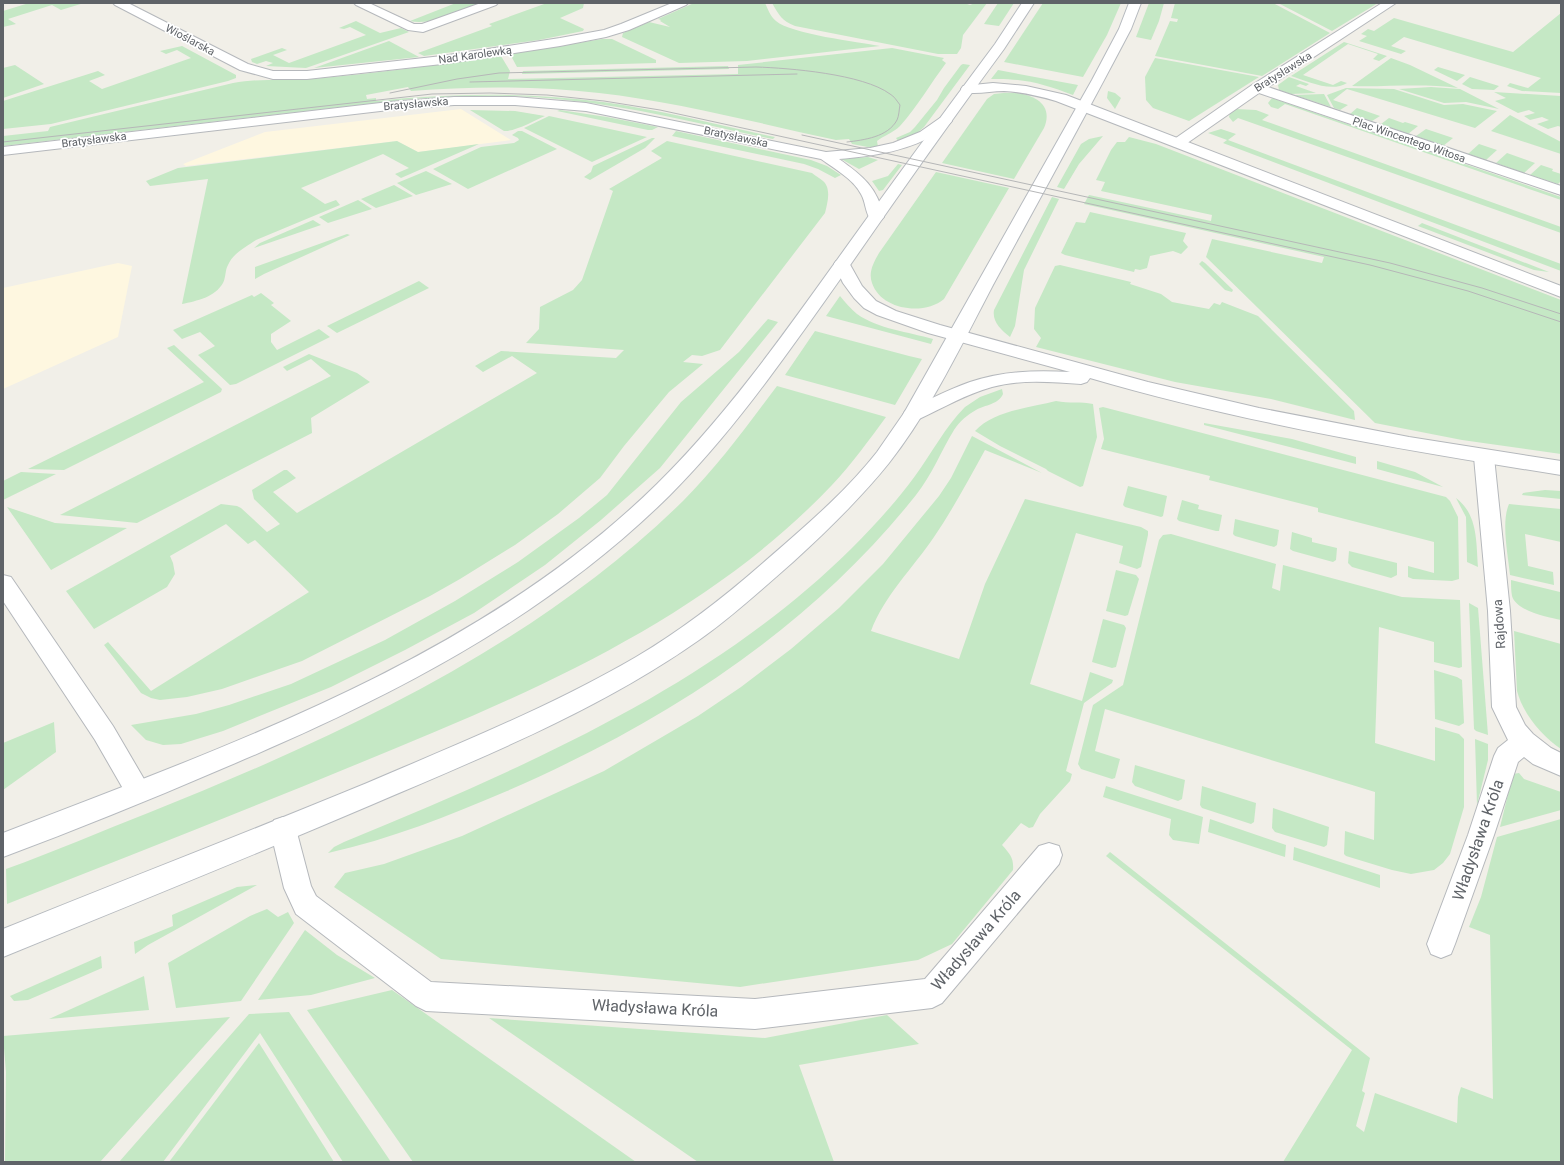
<svg xmlns="http://www.w3.org/2000/svg" width="1564" height="1165" font-family="Roboto,sans-serif">
  <style>
    .commercial { fill: #fef7e0 }
    .green { fill: #c5e8c5 }
    .lines { fill: none; stroke-linecap: round; stroke-linejoin: round }
    .minor-casing { stroke: #b5b8bc; stroke-width: 2 }
    .tertiary-casing { stroke: #b5b8bc; stroke-width: 2 }
    .secondary-casing { stroke: #b6babf; stroke-width: 2 }
    .minor { fill: #fff; fill-rule: evenodd }
    .tertiary { fill: #fff; fill-rule: evenodd }
    .secondary { fill: #fff; fill-rule: evenodd }
    .tram { stroke: #b6b7b8; stroke-width: 1 }
    .labels { text-anchor: middle; dominant-baseline: central; stroke-width: 3.5; stroke-linejoin: round; paint-order: stroke }
    .far-street-label { font-size: 11px; fill: #5f6368; stroke: #fff }
    .street-label { font-size: 13px; fill: #5f6368; stroke: #fff }
    .near-street-label { font-size: 16px; fill: #5f6368; stroke: #fff }
  </style>
  <rect width="100%" height="100%" fill="#f1efe8"/>
  <g class="commercial">
    <polygon points="461,109 511,140 418,152 397,141 186,166 183,164 265,132"/>
    <polygon points="118,263 132,266 118,337 3,389 3,288"/>
  </g>
  <g class="green">
    <polygon points="29,3 84,3 61,10 52,5 8,19 16,24 3,27 3,11"/>
    <path d="M456,3H485C464,10 432,26 410,21Z"/>
    <polygon points="547,3 584,3 583,8 560,18 584,29 583,31 539,40 424,56 418,53 492,26 489,24"/>
    <path d="M694,3H765C768,9 770,16 776,21C791,34 858,42 880,46L747,61L679,63L622,37L623,33L649,22L670,27L660,21L661,20L658,19Z"/>
    <path d="M772,3H964L970,5L975,3H987L963,35L961,48L957,54H938L795,26C782,21 779,15 772,3Z"/>
    <polygon points="998,3 1014,3 999,26 984,24"/>
    <polygon points="1043,3 1121,3 1107,35 1083,77 1004,62"/>
    <polygon points="1149,3 1164,3 1159,21 1151,40 1136,37"/>
    <polygon points="1175,3 1273,3 1330,33 1262,76 1155,56 1170,21 1177,22 1178,19 1171,18"/>
    <polygon points="1278,3 1378,3 1332,31"/>
    <polygon points="1561,13 1561,93 1522,91 1507,86 1510,83 1528,88 1541,78 1404,37 1391,46 1406,51 1401,54 1359,41 1367,36 1361,34 1368,29 1374,31 1394,18 1513,52"/>
    <polygon points="356,21 380,33 401,28 409,32 306,68 266,66 273,63 266,61 257,64 252,62 251,59 282,48 287,50 273,55 289,63 366,35 350,27 344,29 339,28"/>
    <polygon points="602,39 612,39 656,60 656,63 517,67 510,54"/>
    <polygon points="389,41 419,57 314,68"/>
    <path d="M1344,42L1387,56L1379,61L1373,59L1378,54L1348,44L1303,75L1333,85L1341,81L1347,83C1331,93 1307,81 1291,76Z"/>
    <polygon points="182,46 236,75 236,78 228,81 51,124 3,129 3,101 98,71 105,75 89,81 102,89 191,58 177,50 166,54 160,51"/>
    <path d="M892,48L944,58L942,60L946,63C931,83 917,107 900,126C893,133 883,136 877,141L878,147L873,148L852,144L849,139L836,140C757,123 678,102 599,93C536,86 474,86 411,91L408,87L366,95L367,99L376,98V101C451,93 527,92 603,102C661,110 718,125 775,137L773,139C704,125 636,107 566,100C515,94 463,95 411,99L3,146V136L48,131L50,127L233,83C260,78 286,81 312,79C376,73 438,65 501,56L510,71L508,79L738,74V65Z"/>
    <polygon points="1155,58 1259,77 1189,121 1153,108 1146,100 1145,77"/>
    <path d="M1391,58L1410,65L1458,88C1423,83 1387,87 1352,86Z"/>
    <polygon points="963,64 970,65 924,127 916,134 899,142 896,138 910,132 915,127 937,100 944,88 961,65"/>
    <polygon points="15,65 44,84 3,98 3,68"/>
    <polygon points="728,66 729,69 522,74 523,71"/>
    <polygon points="1438,67 1465,75 1457,81 1434,70"/>
    <path d="M998,70L1078,85L1073,95C1044,84 1023,78 991,79Z"/>
    <polygon points="1289,77 1309,84 1306,86 1300,84 1296,86 1316,93 1291,94 1279,90 1278,85"/>
    <polygon points="1470,77 1499,86 1494,90 1472,89 1462,84"/>
    <polygon points="1431,87 1460,89 1499,109 1466,102 1444,103 1399,89"/>
    <polygon points="1346,88 1394,89 1444,105 1463,104 1497,111 1475,128 1347,89 1333,100 1348,105 1340,110 1334,108 1327,95"/>
    <polygon points="1108,91 1115,93 1121,98 1115,109 1107,98"/>
    <polygon points="1494,92 1561,96 1561,127 1558,126 1548,129 1537,124 1549,120 1542,117 1530,120 1524,116 1535,113 1529,110 1518,113 1495,101 1506,98"/>
    <path d="M1003,93C1025,91 1056,100 1044,128L1014,179L942,163L987,99L994,94Z"/>
    <polygon points="1324,94 1331,107 1294,95"/>
    <polygon points="1272,98 1561,197 1561,200 1285,104 1278,109 1271,107 1268,103"/>
    <polygon points="1357,108 1380,116 1372,121 1350,114"/>
    <path d="M1236,109L1256,110L1269,115L1262,120L1561,227V233L1238,118L1233,122L1229,117C1230,112 1232,111 1236,109Z"/>
    <path d="M470,110L515,111L545,116C536,120 514,132 504,131Z"/>
    <polygon points="560,110 607,117 658,127 652,130 648,130 557,111"/>
    <polygon points="1510,115 1561,142 1561,154 1491,131"/>
    <polygon points="549,116 647,137 592,162 524,128"/>
    <polygon points="1389,118 1403,123 1405,122 1418,126 1408,134 1381,124"/>
    <polygon points="1221,129 1236,134 1228,140 1561,264 1561,271 1223,143 1227,140 1208,133"/>
    <polygon points="1426,129 1453,138 1443,146 1416,136"/>
    <polygon points="518,131 522,131 557,149 468,189 433,169 481,147 514,143 519,140 518,138 512,135"/>
    <polygon points="676,131 811,160 827,166 841,175 835,178 818,169 804,164 672,136"/>
    <polygon points="1103,136 1079,164 1064,189 1057,187 1081,144 1089,139"/>
    <polygon points="1129,137 1156,144 1561,300 1561,454 1462,440 1375,423 1206,257 1212,239 1322,263 1324,257 1084,204 1089,195 1211,221 1212,215 1101,191 1105,182 1096,180 1111,150 1117,142 1125,142"/>
    <polygon points="652,138 655,138 645,148 590,180 584,177 591,172 593,166"/>
    <path d="M397,141L418,152L479,144L401,178L395,174L409,168L383,154L301,188L325,204L336,200L340,205L256,240C246,247 233,253 228,265C225,270 226,277 223,283C215,297 197,301 182,304L208,179L150,186L146,181L178,168Z"/>
    <path d="M667,141L812,173C815,176 820,178 823,181C832,189 827,204 825,213L720,350L702,356L692,355L683,362L703,364L669,392L624,446L600,478L558,514L515,545L460,579L430,596L302,661L222,689L187,697L160,700L151,698L141,693L104,645L108,642L151,691L309,592L255,540L248,544L226,524L170,556L173,563L175,574L167,587L94,629L66,591L221,504L237,506L241,508L267,532L280,524L254,499L252,490L284,470H287L296,478L273,492L297,513L537,373L512,356L483,372L475,366L501,351L616,358L624,350L526,343L539,329L540,307L573,290L582,280L613,191L609,189L662,158L651,151Z"/>
    <polygon points="1479,144 1497,150 1486,160 1468,154"/>
    <polygon points="1507,153 1535,163 1524,173 1496,163"/>
    <polygon points="868,157 878,160 859,169 841,159"/>
    <polygon points="898,164 902,165 883,190 879,191 872,181 888,176"/>
    <polygon points="1541,165 1553,169 1552,171 1561,174 1561,181 1558,184 1530,175"/>
    <polygon points="426,171 452,184 416,195 397,183"/>
    <path d="M936,172L1009,188L944,299C924,316 881,310 872,283C868,272 874,262 879,253Z"/>
    <polygon points="394,185 413,196 376,208 361,199"/>
    <path d="M1052,197L1059,199L1024,270L1015,326L1010,337C1001,330 992,322 994,310Z"/>
    <polygon points="358,200 372,209 328,223 319,217"/>
    <polygon points="1090,212 1186,233 1183,241 1188,247 1181,254 1173,251 1150,256 1147,268 1140,270 1135,269 1134,272 1065,255 1061,253 1076,222 1085,223"/>
    <polygon points="313,220 321,225 254,248 260,243"/>
    <polygon points="1422,223 1549,272 1534,270 1418,226"/>
    <polygon points="347,234 350,235 264,274 255,279 255,267"/>
    <polygon points="1202,261 1205,263 1233,290 1232,292 1225,290 1199,264"/>
    <polygon points="1060,265 1131,282 1130,284 1161,294 1172,302 1209,309 1214,303 1220,305 1222,302 1258,316 1354,411 1355,420 1271,399 1175,382 1036,347 1041,338 1034,329 1035,308 1055,266"/>
    <polygon points="419,281 429,288 337,333 327,326"/>
    <polygon points="261,293 274,303 271,305 291,321 271,334 271,342 277,350 319,329 330,337 236,384 230,385 198,355 215,346 200,332 182,339 173,330 252,295 254,297"/>
    <path d="M840,296C845,302 851,309 857,314C878,329 909,332 933,339L931,344L826,316Z"/>
    <polygon points="768,319 778,322 660,468 601,520 545,565 474,613 405,650 331,687 223,731 181,744 163,745 146,740 131,725 196,714 229,705 291,684 385,640 455,601 518,562 579,518 607,495 681,402 739,352"/>
    <polygon points="815,331 909,356 922,359 895,405 785,375"/>
    <polygon points="174,345 222,389 221,392 64,470 28,469 204,382 167,348"/>
    <polygon points="309,354 357,373 370,382 311,418 312,433 137,523 60,515 331,376 311,359 287,371 283,367"/>
    <path d="M777,386L886,417C869,440 852,464 832,485C701,623 522,697 350,767C236,814 121,859 7,904L6,869C54,852 101,831 148,813C340,736 534,647 683,501C718,466 747,426 777,386Z"/>
    <path d="M1002,389L1003,394C999,404 985,405 976,410C967,415 960,421 954,430C941,451 932,475 916,495C809,630 663,723 507,791C448,816 391,839 328,853L334,847L344,842C525,767 710,688 851,549C874,526 896,502 915,476C932,453 945,427 965,407L980,397Z"/>
    <path d="M1056,401C1069,404 1081,401 1093,404L1097,437L1083,486L1080,487L1048,471L1046,469L1000,446L975,431C994,410 1030,408 1056,401Z"/>
    <polygon points="1103,407 1446,497 1450,501 1458,517 1459,579 1452,581 1413,579 1408,577 1408,566 1434,573 1434,542 1318,512 1318,508 1209,480 1210,476 1101,449 1104,439 1099,408"/>
    <polygon points="1204,423 1292,439 1356,457 1356,464 1204,425"/>
    <path d="M972,436L1042,473L985,450C969,479 953,509 934,537C913,568 884,596 871,631L959,659L985,584L1025,499L1141,527L1148,531V535L1141,567L1137,569L1119,563L1123,546L1076,533L1030,684L1082,701L1090,672L1113,680L1112,683L1084,703L1066,771L1072,774L1070,781L1040,814L1033,827L1029,828L1021,823L1002,845C1010,854 1014,858 1013,870L952,944L918,960L740,987L441,959L334,887L345,873L384,864L462,836L604,771L698,716L741,687L791,649L839,608L883,564L939,496L951,478Z"/>
    <polygon points="1377,461 1415,472 1443,487 1377,469"/>
    <polygon points="21,472 56,474 3,500 3,481"/>
    <polygon points="1128,486 1167,496 1163,516 1161,517 1125,507 1123,505"/>
    <polygon points="1545,490 1561,491 1561,499 1522,495 1523,493"/>
    <path d="M1456,498C1478,515 1476,541 1478,567L1467,562L1466,517Z"/>
    <polygon points="1182,500 1199,505 1198,509 1222,515 1219,531 1216,531 1179,521 1177,519"/>
    <path d="M1509,504L1561,509V542L1525,534L1528,566L1553,572L1554,585L1510,575C1508,555 1501,522 1509,504Z"/>
    <polygon points="7,507 55,523 127,528 51,570"/>
    <polygon points="1235,519 1279,530 1277,545 1274,547 1235,536 1233,534"/>
    <polygon points="1292,532 1312,538 1312,542 1337,548 1336,560 1333,562 1293,551 1290,549"/>
    <polygon points="1171,534 1276,564 1272,588 1280,591 1283,565 1402,597 1460,600 1462,667 1459,668 1434,662 1434,642 1379,627 1375,743 1435,761 1435,727 1459,734 1464,739 1464,807 1450,854 1443,863 1434,870 1411,874 1392,870 1346,856 1344,854 1345,831 1374,840 1375,792 1105,709 1095,751 1120,759 1115,778 1112,779 1081,769 1078,764 1093,705 1123,685 1159,540 1163,535"/>
    <polygon points="1349,551 1397,563 1397,575 1391,578 1352,567 1348,563"/>
    <polygon points="1116,570 1136,575 1139,579 1128,615 1125,616 1106,611"/>
    <path d="M1511,580L1560,592L1561,620C1548,617 1516,611 1512,596C1511,591 1511,585 1511,580Z"/>
    <polygon points="1469,603 1478,608 1488,735 1476,731 1474,729"/>
    <polygon points="1103,619 1124,625 1126,628 1116,667 1112,668 1092,662"/>
    <path d="M1514,631L1561,644V749C1542,736 1523,714 1517,691Z"/>
    <polygon points="1434,670 1457,677 1462,680 1464,723 1459,726 1435,719"/>
    <polygon points="54,722 56,752 3,790 3,743"/>
    <polygon points="1475,739 1488,744 1488,760 1477,805"/>
    <polygon points="1135,765 1185,780 1182,799 1178,801 1135,786 1132,782"/>
    <polygon points="1519,773 1524,779 1561,792 1561,810 1500,827 1513,774"/>
    <polygon points="1106,786 1203,817 1199,844 1173,840 1169,835 1171,819 1103,797"/>
    <polygon points="1202,786 1256,803 1254,822 1251,824 1202,808 1200,805"/>
    <polygon points="1273,808 1329,827 1327,845 1324,847 1275,832 1272,828"/>
    <polygon points="1210,819 1286,845 1285,857 1208,832"/>
    <polygon points="1561,819 1561,1162 1283,1162 1352,1050 1106,856 1110,852 1370,1058 1362,1091 1365,1093 1356,1126 1364,1132 1375,1093 1457,1123 1458,1097 1461,1087 1493,1099 1490,935 1469,927 1481,897 1497,837"/>
    <polygon points="1294,847 1380,875 1380,888 1293,860"/>
    <polygon points="257,885 148,945 135,954 134,942 173,926 172,915 237,887"/>
    <polygon points="267,909 278,917 288,912 294,923 241,1001 176,1008 168,963 250,916"/>
    <polygon points="305,930 337,955 375,978 311,995 258,1000"/>
    <polygon points="101,956 102,968 28,1000 14,1001 10,996"/>
    <polygon points="144,976 149,1010 49,1019"/>
    <polygon points="392,990 636,1162 413,1162 307,1010"/>
    <polygon points="289,1012 391,1162 343,1162 260,1033 163,1162 119,1162 249,1014"/>
    <polygon points="887,1015 919,1044 799,1065 834,1162 698,1162 489,1018 765,1038"/>
    <polygon points="230,1017 100,1162 5,1162 6,1072 3,1036"/>
    <polygon points="259,1043 334,1162 169,1162"/>
  </g>
  <g class="lines">
    <g class="minor-casing">
      <g id="minor">
        <polygon points="113,3 128,3 248,64 273,71 307,71 442,56 560,38 604,30 621,24 672,3 688,3 686,5 629,30 606,37 560,46 442,64 307,79 273,79 240,70 115,5"/>
        <polygon points="354,3 369,3 414,24 422,24 481,3 498,3 496,5 423,32 408,30 356,5"/>
        <polygon points="1382,3 1396,3 1268,87 1561,186 1561,195 1259,93 1183,146 1178,147 1173,146 1171,143 1173,140 1252,85"/>
        <polygon points="1484,450 1491,452 1494,457 1510,611 1516,707 1525,725 1533,734 1551,748 1561,753 1561,776 1533,764 1524,757 1518,762 1494,835 1455,944 1451,954 1441,958 1431,954 1427,944 1468,835 1494,756 1498,748 1508,740 1492,707 1488,611 1474,457 1477,452"/>
        <polygon points="3,575 11,577 113,726 151,791 147,799 138,802 129,799 95,740 3,601"/>
        <polygon points="283,817 292,820 296,829 311,886 316,896 431,982 755,999 925,979 1039,846 1049,843 1059,846 1062,855 1059,864 942,1003 932,1008 755,1029 426,1011 416,1006 296,914 284,888 270,829 274,820"/>
      </g>
    </g>
    <g class="tertiary-casing">
      <g id="tertiary">
        <path d="M993,83L1026,86L1066,95L1561,286V297L1056,101C1039,96 1022,92 1004,91C991,91 976,95 963,92L961,89L963,86Z"/>
        <path d="M454,97H515L586,103L826,152L870,148L893,143L920,132L940,118H950L952,121C949,125 944,128 940,131C911,151 874,156 839,159C863,176 877,187 884,217L881,220L876,222L871,220C865,213 866,202 861,194C853,179 835,169 821,159L586,111L515,105H454L389,110L3,155V147L389,102Z"/>
        <path d="M842,259L848,261L862,286L876,301L896,311L940,325L1148,382L1259,408L1409,437L1561,461V475C1403,450 1244,423 1090,378L1087,382L1081,384C1052,382 1021,379 992,387C966,394 943,408 919,419L912,421L905,419L903,415L905,411C927,401 947,390 970,382C1002,371 1035,370 1070,372L928,333L877,315L864,308L854,298L843,283L834,264L836,261Z"/>
      </g>
    </g>
    <g class="secondary-casing">
      <g id="secondary">
        <path d="M1022,3H1034L1004,49C950,122 898,196 846,271C791,348 737,428 670,495C543,621 382,702 219,770C147,801 75,830 3,857V833C230,745 480,658 657,484C725,417 781,338 837,260C889,187 942,115 995,44Z"/>
        <path d="M1129,3H1141L1131,29C1086,115 1039,200 993,285C962,344 930,411 889,463C860,499 827,531 793,562C762,589 732,617 699,640C598,711 483,757 371,805C249,857 126,907 3,957V929C124,880 246,833 367,783C458,744 550,707 636,657C682,630 723,598 763,563C803,528 844,494 877,452C886,439 895,426 904,413L1092,80L1119,29Z"/>
      </g>
    </g>
    <use href="#minor" class="minor"/>
    <use href="#tertiary" class="tertiary"/>
    <use href="#secondary" class="secondary"/>
    <g class="tram">
      <polyline points="470,82 797,74"/>
      <path d="M390,93L457,79L499,73L756,67C789,68 863,74 890,94C894,96 897,101 900,105C899,110 899,116 897,120C888,137 864,140 847,142"/>
      <polyline points="802,135 1390,263 1482,288 1561,314"/>
      <polyline points="3,142 432,94 490,93 547,95 604,101 660,110 1370,265 1468,291 1561,322"/>
    </g>
  </g>
  <g class="labels">
    <g class="far-street-label">
      <text transform="translate(190 40) rotate(28)">Wioślarska</text>
      <text transform="translate(475 55) rotate(-8)">Nad Karolewką</text>
      <text transform="translate(1283 72) rotate(-32)">Bratysławska</text>
      <text transform="translate(416 104) rotate(-5)">Bratysławska</text>
      <text transform="translate(736 137) rotate(12)">Bratysławska</text>
      <text transform="translate(94 140) rotate(-7)">Bratysławska</text>
      <text transform="translate(1409 140) rotate(19)">Plac Wincentego Witosa</text>
    </g>
    <g class="street-label">
      <text transform="translate(1499 624) rotate(-94)">Rajdowa</text>
    </g>
    <g class="near-street-label">
      <text transform="translate(1478 840) rotate(-71)">Władysława Króla</text>
      <text transform="translate(976 940) rotate(-49)">Władysława Króla</text>
      <text transform="translate(655 1008) rotate(3)">Władysława Króla</text>
    </g>
  </g>
  <rect width="1564" height="1165" fill="none" stroke="#5f6368" stroke-width="8"/>
</svg>
